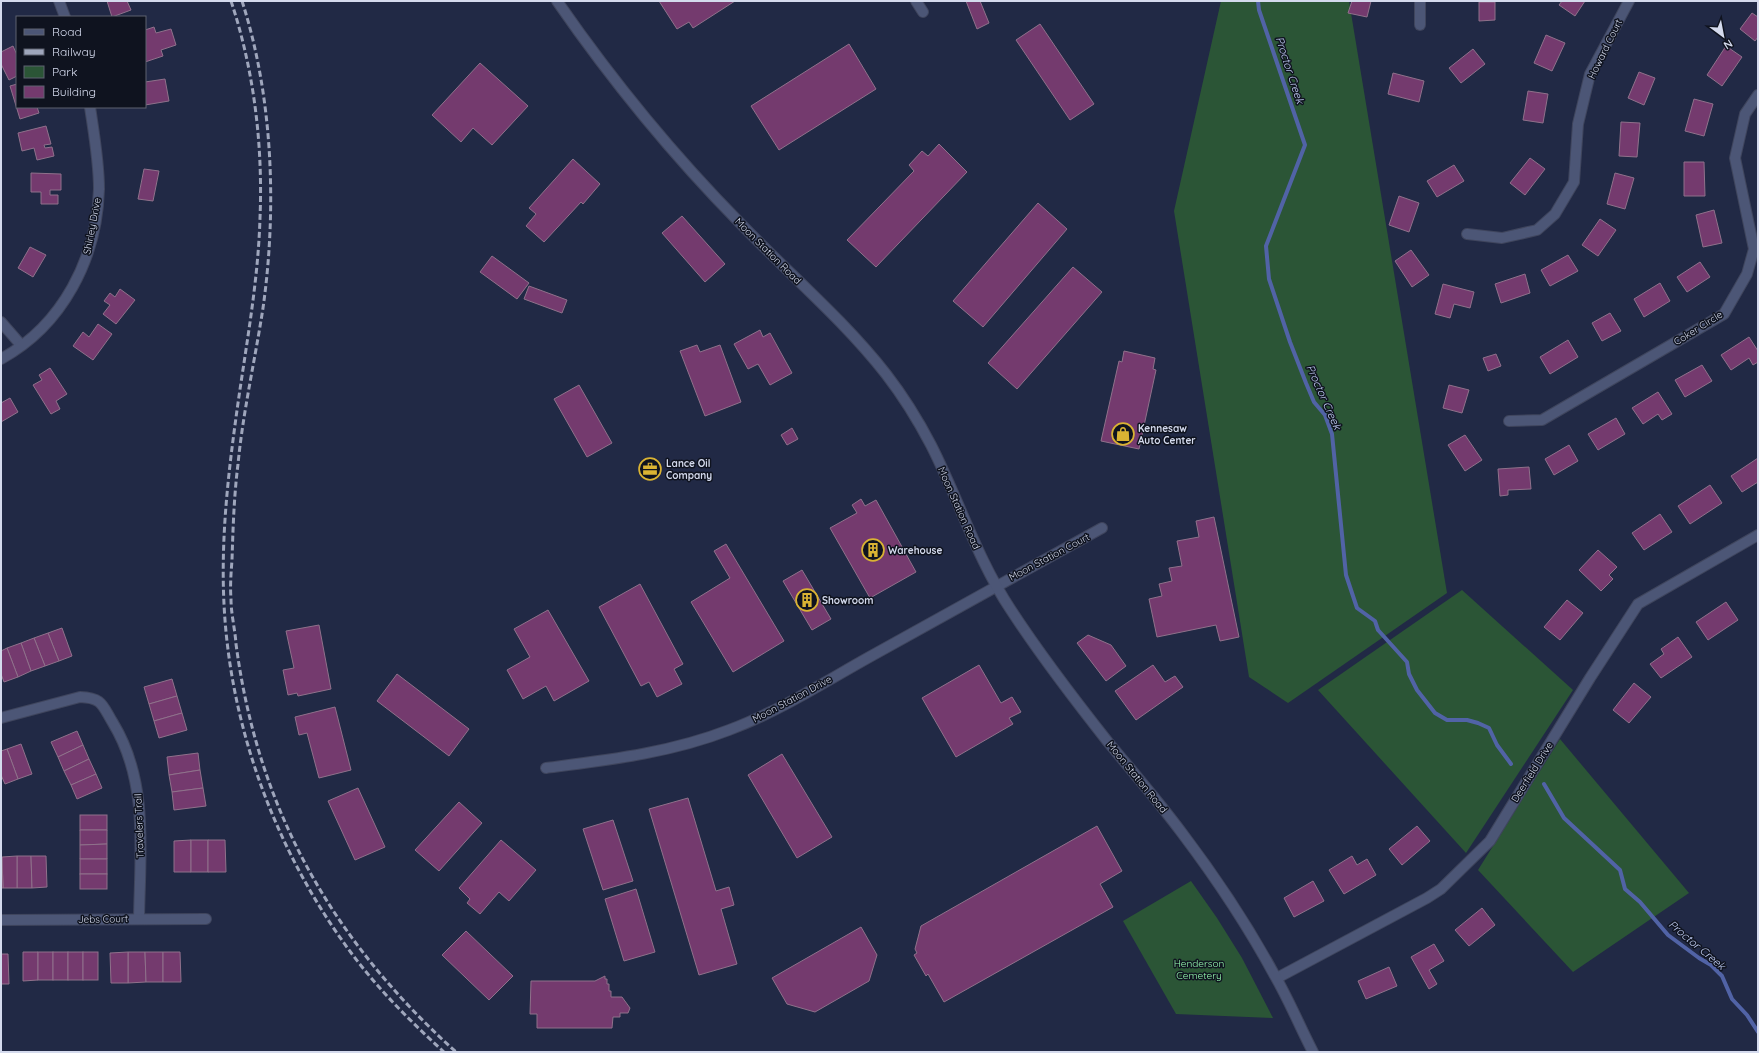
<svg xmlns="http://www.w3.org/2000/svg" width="1759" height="1053" font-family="Quicksand,sans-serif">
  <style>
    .green { fill: #2b5536 }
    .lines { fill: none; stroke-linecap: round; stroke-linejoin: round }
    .stream { stroke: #5163a6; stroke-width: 4 }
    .building { fill: #743a6e; stroke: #8f718b }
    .street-casing { stroke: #3f455d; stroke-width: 12 }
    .secondary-casing { stroke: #3f455d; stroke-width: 12 }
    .street { stroke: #4c5676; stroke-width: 10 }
    .secondary { stroke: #4c5676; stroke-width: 10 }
    .rail { stroke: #9fa6bc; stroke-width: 3; stroke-dasharray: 6 3; stroke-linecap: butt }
    .labels { text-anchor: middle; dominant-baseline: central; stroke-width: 3; stroke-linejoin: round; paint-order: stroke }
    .street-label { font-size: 10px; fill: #d4daed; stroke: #0f131f }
    .poi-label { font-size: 10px; font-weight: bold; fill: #d4daed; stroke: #0f131f; text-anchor: start }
    .park-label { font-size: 10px; fill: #95f8ae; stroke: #0f131f }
    .water-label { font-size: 11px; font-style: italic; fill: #c2cff6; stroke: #0f131f }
  </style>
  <rect width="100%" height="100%" fill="#212945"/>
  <g class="green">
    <polygon points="1221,1 1349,1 1447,593 1288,703 1249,677 1174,211"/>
    <polygon points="1462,590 1573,690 1466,853 1318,690"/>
    <polygon points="1560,739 1689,893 1573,972 1478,870"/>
    <polygon points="1191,881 1217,918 1242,958 1273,1018 1176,1014 1123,921"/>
  </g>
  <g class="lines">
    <g class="stream">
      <polyline points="1258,1 1259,10 1305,145 1266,246 1269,279 1290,342 1306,383 1314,402 1325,415 1332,434 1346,575 1357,608 1375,621 1378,630 1407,662 1409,674 1417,690 1435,713 1447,720 1467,720 1478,723 1489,728 1497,745 1511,764"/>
      <polyline points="1544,784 1564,818 1620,870 1625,889 1640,902 1668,935 1699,958 1711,965 1722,976 1732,999 1747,1015 1758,1032"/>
    </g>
  </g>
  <g class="building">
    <polygon points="107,1 127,1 131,10 112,17"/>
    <polygon points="659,1 735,1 693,28 689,22 677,29"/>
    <polygon points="966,1 980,1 989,23 977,29"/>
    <polygon points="1352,1 1371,1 1367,17 1348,13"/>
    <polygon points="1562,1 1585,1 1575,16 1559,5"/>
    <polygon points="1479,2 1495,2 1495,20 1479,21"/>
    <polygon points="1752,13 1758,17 1758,37 1755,41 1740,29"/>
    <polygon points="1040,24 1094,104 1070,120 1016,40"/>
    <polygon points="154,27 156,33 171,29 176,45 161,50 163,56 145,62 145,30"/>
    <polygon points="1546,35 1565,43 1552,71 1534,63"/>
    <polygon points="849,44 876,89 779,150 751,106"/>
    <polygon points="13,46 17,55 17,76 9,80 1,64 1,52"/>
    <polygon points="1726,46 1742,57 1722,86 1707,75"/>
    <polygon points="1473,49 1485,64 1461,83 1449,68"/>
    <polygon points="480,63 528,106 492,145 473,128 461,142 432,115"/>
    <polygon points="1639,72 1655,78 1644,105 1628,98"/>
    <polygon points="1393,73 1424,81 1419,102 1388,94"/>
    <polygon points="165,79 169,101 145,105 145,82"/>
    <polygon points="17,84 17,107 37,107 39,113 20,119 10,86"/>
    <polygon points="1528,91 1548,94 1543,123 1523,120"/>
    <polygon points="1694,99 1713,104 1704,136 1685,131"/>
    <polygon points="1621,122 1640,123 1637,157 1619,156"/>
    <polygon points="46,126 51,144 44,145 45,148 52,147 54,156 37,160 34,148 22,151 18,133"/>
    <polygon points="939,144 967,172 876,267 847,240 914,171 909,165 922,151 928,156"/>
    <polygon points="1530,158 1545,169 1525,195 1510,183"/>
    <polygon points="573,159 600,184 583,204 581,202 544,242 526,226 536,214 529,208"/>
    <polygon points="1684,162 1704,162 1705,196 1684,196"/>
    <polygon points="1454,165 1464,181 1437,197 1427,181"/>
    <polygon points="144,169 159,171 153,201 138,199"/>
    <polygon points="31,173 61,174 61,190 50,190 50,195 58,195 58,204 41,204 41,192 31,192"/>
    <polygon points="1615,173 1634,178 1625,209 1607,204"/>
    <polygon points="1399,196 1419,203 1409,232 1389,225"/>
    <polygon points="1038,203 1067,229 983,327 953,301"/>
    <polygon points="1714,210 1722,243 1703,247 1696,215"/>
    <polygon points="682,216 725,264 705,282 662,233"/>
    <polygon points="1600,219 1616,230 1598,256 1582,245"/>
    <polygon points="30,247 46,255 33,277 18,268"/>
    <polygon points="1411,250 1429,275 1412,287 1395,261"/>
    <polygon points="1568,255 1578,271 1550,286 1541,270"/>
    <polygon points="492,256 529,283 517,299 480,272"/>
    <polygon points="1700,262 1710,277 1687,292 1677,277"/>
    <polygon points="1073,267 1102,292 1017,389 988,363"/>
    <polygon points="1525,274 1530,293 1501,303 1495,284"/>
    <polygon points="1660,283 1670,301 1644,317 1634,299"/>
    <polygon points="1443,284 1474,292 1470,308 1454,304 1450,318 1435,314"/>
    <polygon points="529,286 567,300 562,313 524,299"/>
    <polygon points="120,289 135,300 116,324 103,314 110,305 104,301 110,293 115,297"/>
    <polygon points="1610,313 1621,331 1602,341 1592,323"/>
    <polygon points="98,324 112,334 93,360 73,346 83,332 89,337"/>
    <polygon points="760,330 763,337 770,333 792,373 770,385 758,364 748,369 734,344"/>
    <polygon points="1749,337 1758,351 1758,362 1753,365 1749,358 1731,370 1721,355"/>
    <polygon points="1568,340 1578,357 1550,374 1540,357"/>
    <polygon points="697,345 700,352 720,345 741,402 705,416 680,351"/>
    <polygon points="1124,351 1155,358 1153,369 1156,370 1139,449 1101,441 1119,361 1122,362"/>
    <polygon points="1496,354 1501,366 1488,371 1483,358"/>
    <polygon points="1702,365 1712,381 1685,397 1675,380"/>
    <polygon points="50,368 67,394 56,401 60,409 51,414 33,385 42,380 39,375"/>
    <polygon points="579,385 612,443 587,457 554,399"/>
    <polygon points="1449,385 1469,390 1462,413 1443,408"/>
    <polygon points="1658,392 1672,414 1662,420 1658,414 1643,424 1632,408"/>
    <polygon points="10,398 18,412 1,422 1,403"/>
    <polygon points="1616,418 1625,434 1598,450 1588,434"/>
    <polygon points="792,428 798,439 787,445 781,435"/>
    <polygon points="1465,435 1482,460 1465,471 1448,445"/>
    <polygon points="1569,445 1578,461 1554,475 1545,459"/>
    <polygon points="1758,458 1758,482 1742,492 1731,476"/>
    <polygon points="1529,467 1531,489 1508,490 1508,495 1500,496 1498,469"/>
    <polygon points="1710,485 1722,503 1690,524 1678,506"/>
    <polygon points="861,499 865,506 876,500 916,572 870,598 830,528 857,513 852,505"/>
    <polygon points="1660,514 1672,532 1644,550 1632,533"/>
    <polygon points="1214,517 1239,637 1220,641 1216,625 1157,637 1149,599 1162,596 1159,584 1172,581 1169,568 1182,566 1177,541 1199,537 1196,521"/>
    <polygon points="726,544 784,641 733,672 691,602 730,578 714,551"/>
    <polygon points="1598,550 1617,567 1609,575 1613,579 1601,591 1579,570"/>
    <polygon points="802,570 831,619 812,630 783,581"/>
    <polygon points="640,584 683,664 674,669 682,684 657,697 649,682 641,686 599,607"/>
    <polygon points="1567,600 1583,613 1560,640 1544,627"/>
    <polygon points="1726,602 1738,620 1708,640 1696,622"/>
    <polygon points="548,610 589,681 554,701 546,686 523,699 507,670 530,657 514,629"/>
    <polygon points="319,625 331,689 298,696 297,693 288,695 283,670 294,668 286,631"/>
    <polygon points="62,628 72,656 59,661 48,633"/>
    <polygon points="48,633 59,661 45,666 34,638"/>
    <polygon points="1088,635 1111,645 1126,666 1106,681 1077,643"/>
    <polygon points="1678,637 1692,657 1661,678 1650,664 1664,654 1661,649"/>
    <polygon points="34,638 45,666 31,671 21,643"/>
    <polygon points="21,643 31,671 18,677 7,648"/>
    <polygon points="7,648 18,677 4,682 1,674 1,651"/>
    <polygon points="979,665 1001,703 1012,697 1021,712 1009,718 1013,724 956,757 922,698"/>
    <polygon points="1153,665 1165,682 1175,676 1183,687 1136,720 1115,691"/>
    <polygon points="397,674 469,729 449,756 377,701"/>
    <polygon points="172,679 177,696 149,704 144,687"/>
    <polygon points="1634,683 1651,697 1629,723 1613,710"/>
    <polygon points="177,696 182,713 154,721 149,704"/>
    <polygon points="335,707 351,770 319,778 307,733 299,735 295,717"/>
    <polygon points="182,713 187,730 159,738 154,721"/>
    <polygon points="77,731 83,745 58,757 51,742"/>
    <polygon points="21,744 32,774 18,779 7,749"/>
    <polygon points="83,745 89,759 64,771 58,757"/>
    <polygon points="7,749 18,779 5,784 1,775 1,751"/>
    <polygon points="198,753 200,770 169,775 167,757"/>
    <polygon points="782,754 832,837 797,858 748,775"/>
    <polygon points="89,759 96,774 71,785 64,771"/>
    <polygon points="200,770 203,788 172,792 169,775"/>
    <polygon points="96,774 102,788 77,799 71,785"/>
    <polygon points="203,788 206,806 174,810 172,792"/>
    <polygon points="358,788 385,847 355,860 328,801"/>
    <polygon points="688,798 716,891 729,887 734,905 721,909 737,964 699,975 649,809"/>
    <polygon points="459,802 482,823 439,871 415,850"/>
    <rect x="80" y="815" width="27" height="15"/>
    <polygon points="613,820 633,881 603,890 583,829"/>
    <polygon points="1097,826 1122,871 1100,884 1113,907 944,1002 928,974 926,976 914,955 917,953 915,949 921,926"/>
    <polygon points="1417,826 1430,841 1402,865 1389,849"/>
    <polygon points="80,830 107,830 107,844 80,845"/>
    <polygon points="191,840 191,872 174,872 174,841"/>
    <rect x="191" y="840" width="17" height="32"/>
    <polygon points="208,840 225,840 226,872 208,872"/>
    <polygon points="501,840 536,870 509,901 499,892 480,914 467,903 470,899 459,888"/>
    <polygon points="107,844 107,859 80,859 80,845"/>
    <polygon points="17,856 31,856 32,888 17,888"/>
    <polygon points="17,856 17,888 3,888 2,857"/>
    <polygon points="31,856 46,856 47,887 32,888"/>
    <polygon points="1352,856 1357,865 1367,859 1376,875 1344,894 1329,870"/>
    <polygon points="1,857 2,857 3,888 1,888"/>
    <rect x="80" y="859" width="27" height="15"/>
    <rect x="80" y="874" width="27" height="15"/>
    <polygon points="1313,881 1324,901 1294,917 1284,898"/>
    <polygon points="636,889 655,952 624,961 605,899"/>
    <polygon points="1482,908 1495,925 1469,946 1455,930"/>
    <polygon points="861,927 877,955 869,981 815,1012 787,1004 772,978"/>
    <polygon points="466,931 513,976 489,1000 442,955"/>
    <polygon points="1434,944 1444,961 1429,970 1437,984 1429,989 1411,957"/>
    <polygon points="23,952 38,952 38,980 23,981"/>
    <rect x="38" y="952" width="15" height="28"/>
    <rect x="53" y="952" width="15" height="28"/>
    <rect x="68" y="952" width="15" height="28"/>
    <rect x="83" y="952" width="15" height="28"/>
    <polygon points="128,952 145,952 146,982 128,983"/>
    <polygon points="128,952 128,983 111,983 110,953"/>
    <polygon points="145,952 163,952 163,982 146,982"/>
    <polygon points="163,952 180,952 181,982 163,982"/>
    <polygon points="1,954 8,954 9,984 1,984"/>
    <polygon points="1389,967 1397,986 1366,999 1358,981"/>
    <polygon points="605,976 605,979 607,979 607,984 609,984 609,991 611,991 611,997 622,997 630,1008 628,1013 620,1013 620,1017 613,1017 612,1028 537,1028 537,1014 530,1014 531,981 595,981"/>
  </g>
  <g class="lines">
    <g class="street-casing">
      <g id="street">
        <polyline points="59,1 65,17"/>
        <polyline points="916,1 923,12"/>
        <polyline points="1420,1 1420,25"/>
        <polyline points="1467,234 1502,238 1537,230 1555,214 1574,182 1578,124 1590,74 1629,1"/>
        <polyline points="1,322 21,345"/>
        <path d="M1,359C63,325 97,258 99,189C99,162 94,134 90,107"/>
        <polyline points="1509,421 1542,420 1724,314 1747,274 1754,249 1735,158 1745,114 1758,95"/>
        <path d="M1,718L80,697C103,698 102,705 113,723C149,782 140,852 139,919"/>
        <path d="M546,768C608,760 670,753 729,730C780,711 826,681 873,655C950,612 1026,570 1102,528"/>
        <polyline points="1,920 206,919"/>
        <polyline points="1277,978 1427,898 1441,889 1490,841 1590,678 1638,604 1758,535"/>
      </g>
    </g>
    <g class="secondary-casing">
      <path id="secondary" d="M557,1C611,79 673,155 740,223C788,273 843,319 886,374C903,396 918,420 931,445C959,500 977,559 1011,610C1041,656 1074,699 1108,742C1133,772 1159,802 1182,833C1216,878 1248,926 1275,976C1289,1000 1300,1027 1313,1052"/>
    </g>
    <use href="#street" class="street"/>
    <use href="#secondary" class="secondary"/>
    <g class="rail">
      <path d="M231,1C254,70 263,145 260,218C258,287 244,356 235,425C227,484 221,544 224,604C230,729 277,854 352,954C379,990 411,1022 444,1052"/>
      <path d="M242,1C273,97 277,209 263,308C255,360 243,412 238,464C234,496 233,528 232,560C231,573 230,586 231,599C231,614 235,629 236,644C258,810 332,940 456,1052"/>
    </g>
  </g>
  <defs>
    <g id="shop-ring" transform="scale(1.15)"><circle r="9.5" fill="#0f131f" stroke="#dab333" stroke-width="1.5"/><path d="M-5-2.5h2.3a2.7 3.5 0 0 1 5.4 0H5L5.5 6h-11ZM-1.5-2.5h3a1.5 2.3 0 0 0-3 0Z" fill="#dab333"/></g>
    <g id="office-ring" transform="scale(1.15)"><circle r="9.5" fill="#0f131f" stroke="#dab333" stroke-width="1.5"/><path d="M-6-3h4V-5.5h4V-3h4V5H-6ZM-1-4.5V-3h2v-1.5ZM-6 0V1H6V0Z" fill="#dab333"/></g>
    <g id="building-ring" transform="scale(1.15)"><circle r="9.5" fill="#0f131f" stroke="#dab333" stroke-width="1.5"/><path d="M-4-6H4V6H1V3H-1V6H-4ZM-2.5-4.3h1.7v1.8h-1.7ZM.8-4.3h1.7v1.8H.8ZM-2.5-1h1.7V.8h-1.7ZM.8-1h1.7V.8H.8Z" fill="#dab333"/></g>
  </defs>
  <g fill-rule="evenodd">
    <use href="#shop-ring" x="1123" y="434"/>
    <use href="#office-ring" x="650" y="469"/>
    <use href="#building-ring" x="873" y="550"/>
    <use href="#building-ring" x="807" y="600"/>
  </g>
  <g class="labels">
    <g class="street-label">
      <text transform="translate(1605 49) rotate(-64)">Howard Court</text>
      <text transform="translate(92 226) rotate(-79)">Shirley Drive</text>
      <text transform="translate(768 251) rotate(45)">Moon Station Road</text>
      <text transform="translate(1698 328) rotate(-32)">Coker Circle</text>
      <text transform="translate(959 508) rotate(66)">Moon Station Road</text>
      <text transform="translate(1049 557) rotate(-28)">Moon Station Court</text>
      <text transform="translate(792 699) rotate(-28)">Moon Station Drive</text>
      <text transform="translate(1532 772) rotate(-58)">Deerfield Drive</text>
      <text transform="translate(1137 777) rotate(51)">Moon Station Road</text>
      <text transform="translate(139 826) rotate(-92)">Travelers Trail</text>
      <text transform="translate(103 919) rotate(-1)">Jebs Court</text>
    </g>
    <g class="poi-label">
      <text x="1138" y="428">Kennesaw<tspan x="1138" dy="12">Auto Center</tspan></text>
      <text x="666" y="463">Lance Oil<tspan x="666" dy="12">Company</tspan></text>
      <text x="888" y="550">Warehouse</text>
      <text x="822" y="600">Showroom</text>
    </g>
    <g class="park-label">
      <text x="1199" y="963">Henderson<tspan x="1199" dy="12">Cemetery</tspan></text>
    </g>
    <g class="water-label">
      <text transform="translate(1290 70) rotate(72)">Proctor Creek</text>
      <text transform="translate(1324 397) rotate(66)">Proctor Creek</text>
      <text transform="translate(1697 945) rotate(40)">Proctor Creek</text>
    </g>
  </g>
  <rect width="1759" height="1053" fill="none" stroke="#d4daed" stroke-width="4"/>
  <rect x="16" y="16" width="130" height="92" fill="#0f131f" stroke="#5e6371"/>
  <rect x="24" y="29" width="20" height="6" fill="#4c5676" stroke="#5e6371"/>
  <text x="52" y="36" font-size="12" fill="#d4daed">Road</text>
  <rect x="24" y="49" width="20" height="6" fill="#9fa6bc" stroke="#5e6371"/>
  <text x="52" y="56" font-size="12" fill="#d4daed">Railway</text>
  <rect x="24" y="66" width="20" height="12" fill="#2b5536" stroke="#5e6371"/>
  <text x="52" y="76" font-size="12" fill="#d4daed">Park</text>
  <rect x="24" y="86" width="20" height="12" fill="#743a6e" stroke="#5e6371"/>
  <text x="52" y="96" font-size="12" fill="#d4daed">Building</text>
  <g transform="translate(1723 36) rotate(148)" stroke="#0f131f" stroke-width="3" paint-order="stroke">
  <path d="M0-3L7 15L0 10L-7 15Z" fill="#d4daed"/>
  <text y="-6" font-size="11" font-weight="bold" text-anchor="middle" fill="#d4daed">N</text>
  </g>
</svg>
